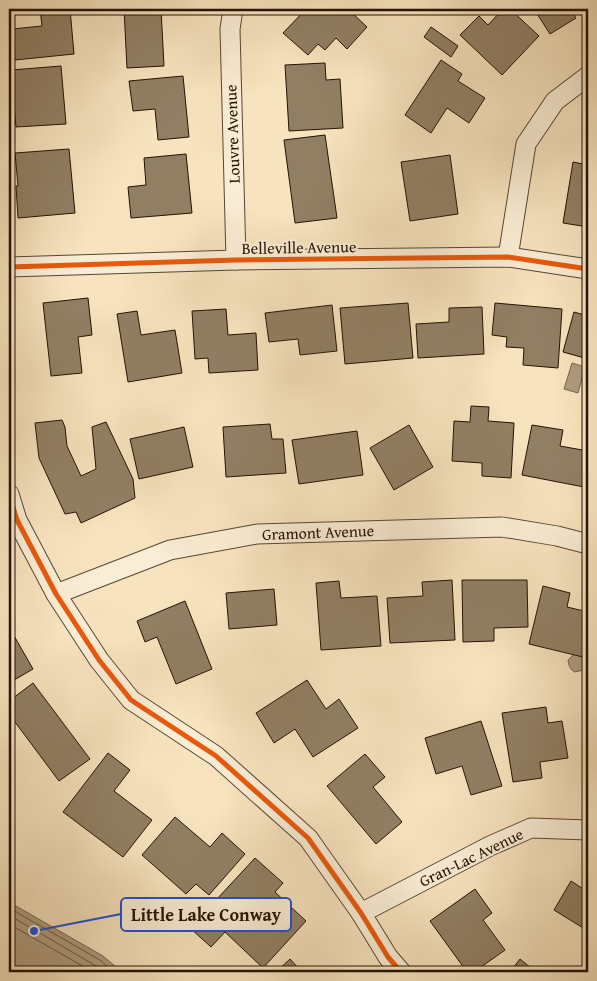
<svg xmlns="http://www.w3.org/2000/svg" width="597" height="981" font-family="'Gentium Book Plus',serif">
  <style>
    .water { fill: #af9c7e; stroke: #77654d }
    .lines { fill: none; stroke-linecap: round; stroke-linejoin: round }
    .shore { stroke: #695740; stroke-width: 1 }
    .building { fill: #917f64; stroke: #231203 }
    .street-casing { stroke: #584632; stroke-width: 21 }
    .street { stroke: #faedd5; stroke-width: 19 }
    .cycleway-casing { stroke: #faedd5; stroke-width: 8 }
    .cycleway { stroke: #e8590c; stroke-width: 5 }
    .labels { text-anchor: middle; dominant-baseline: central; stroke-width: 4; stroke-linejoin: round; paint-order: stroke }
    .street-label { font-size: 16px; fill: #231203; stroke: #faedd5 }
    .leader { fill: none; stroke: #1d4ed8; stroke-width: 2 }
    .callout-dot { fill: #1d4ed8; stroke: #faedd5; stroke-width: 2 }
    .callout { fill: #faedd5; stroke: #1d4ed8; stroke-width: 2 }
    .callout-label { font-size: 18px; text-anchor: middle; font-weight: bold; fill: #231203 }
  </style>
  <rect width="100%" height="100%" fill="#f7e3be"/>
  <filter id="stains"><feTurbulence type="fractalNoise" baseFrequency=".004" numOctaves="4"/><feColorMatrix values="0 0 0 0 .2 0 0 0 0 .09 0 0 0 0 .02 0 0 0 .5 -.17"/></filter>
  <radialGradient id="worn" r=".72"><stop offset=".6" stop-color="#630" stop-opacity="0"/><stop offset="1" stop-color="#630" stop-opacity=".3"/></radialGradient>
  <g class="water">
    <polygon points="572,363 585,367 578,393 564,389"/>
    <path d="M574,654L588,658V669L575,672C570,670 569,666 568,660Z"/>
    <polygon points="9,902 103,956 122,972 9,972"/>
  </g>
  <g class="lines">
    <g class="shore">
      <polyline points="9,908 100,960 114,972"/>
      <polyline points="9,915 96,966 104,972"/>
      <polyline points="9,924 93,972"/>
    </g>
  </g>
  <g class="building">
    <polygon points="40,9 70,9 74,54 15,60 12,29 42,26"/>
    <polygon points="124,9 161,9 164,66 127,68"/>
    <polygon points="306,9 348,9 367,27 347,49 336,38 325,50 318,44 308,55 283,33"/>
    <polygon points="503,9 510,9 539,36 502,75 460,35 479,16 488,25"/>
    <polygon points="534,9 570,9 576,18 550,34"/>
    <polygon points="431,27 458,46 451,57 424,37"/>
    <polygon points="441,60 462,74 458,81 485,98 469,123 447,108 431,133 405,115"/>
    <polygon points="325,63 326,80 340,79 343,128 289,131 285,65"/>
    <polygon points="61,66 66,124 16,127 11,70"/>
    <polygon points="183,76 189,137 158,140 155,109 133,111 129,81"/>
    <polygon points="325,135 337,218 295,223 284,140"/>
    <polygon points="69,149 75,213 18,218 16,186 18,186 15,153"/>
    <polygon points="186,154 192,213 131,218 128,187 146,185 144,158"/>
    <polygon points="450,155 458,214 410,221 401,162"/>
    <polygon points="573,162 588,165 588,227 563,223"/>
    <polygon points="88,298 92,335 78,337 82,373 51,376 43,303"/>
    <polygon points="408,303 413,358 345,364 340,308"/>
    <polygon points="495,303 562,309 558,368 523,365 524,348 506,347 507,337 492,335"/>
    <polygon points="332,305 337,351 300,355 298,339 269,342 265,313"/>
    <polygon points="482,307 484,354 418,358 416,324 449,322 449,308"/>
    <polygon points="226,309 228,335 256,333 258,370 209,373 208,358 195,359 192,311"/>
    <polygon points="137,311 141,335 175,330 182,373 128,382 117,314"/>
    <polygon points="574,312 588,316 588,359 563,352"/>
    <polygon points="471,406 489,407 488,421 514,423 511,478 482,476 482,463 452,461 454,421 470,422"/>
    <polygon points="62,420 65,427 67,446 81,476 96,469 92,427 106,422 133,479 135,498 81,523 76,512 65,514 39,458 35,423"/>
    <polygon points="270,424 272,439 283,439 286,473 226,477 223,427"/>
    <polygon points="409,425 433,467 394,490 370,448"/>
    <polygon points="532,425 563,430 560,446 588,451 588,466 584,487 522,475"/>
    <polygon points="184,427 193,467 139,479 130,439"/>
    <polygon points="357,431 363,475 299,484 292,440"/>
    <polygon points="452,580 455,640 390,643 387,598 423,596 422,582"/>
    <polygon points="462,580 527,580 528,627 494,628 494,641 463,642"/>
    <polygon points="339,581 341,598 377,596 381,646 321,650 316,583"/>
    <polygon points="543,586 570,593 567,607 588,612 587,658 529,644"/>
    <polygon points="274,589 277,625 229,629 226,593"/>
    <polygon points="185,601 212,669 176,684 157,637 145,642 137,621"/>
    <polygon points="9,627 33,669 9,683"/>
    <polygon points="307,680 326,709 339,699 358,728 313,757 295,729 274,743 256,713"/>
    <polygon points="33,683 90,759 59,781 9,714 9,701"/>
    <polygon points="546,707 548,723 562,721 568,758 540,762 542,778 513,782 502,713"/>
    <polygon points="481,721 502,786 471,795 462,766 436,774 425,738"/>
    <polygon points="108,753 130,770 114,791 152,820 123,857 63,812"/>
    <polygon points="365,754 385,777 373,787 402,822 376,844 327,786"/>
    <polygon points="175,817 210,847 222,833 245,854 209,895 196,884 186,894 142,855"/>
    <polygon points="255,858 283,883 275,892 306,921 263,968 225,932 211,947 190,928"/>
    <polygon points="571,881 588,892 588,931 554,910"/>
    <polygon points="475,889 492,913 483,920 505,950 474,972 467,972 430,921"/>
    <polygon points="290,959 302,972 276,972"/>
    <polygon points="520,959 536,972 510,972"/>
  </g>
  <g class="lines">
    <g class="street-casing">
      <g id="street">
        <polyline points="233,9 230,29 236,260"/>
        <polyline points="508,257 526,144 555,101 588,76"/>
        <polyline points="9,267 236,260 508,257 588,269"/>
        <polyline points="9,494 17,520 56,594 99,660 131,700 216,756 308,838 361,913 388,957 401,972"/>
        <polyline points="56,594 170,550 257,534 502,527 557,536 588,544"/>
        <polyline points="361,913 490,846 531,828 588,830"/>
      </g>
    </g>
    <use href="#street" class="street"/>
    <g class="cycleway-casing">
      <g id="cycleway">
        <polyline points="9,267 236,260 508,257 588,269"/>
        <polyline points="9,494 17,520 56,594 99,660 131,700 216,756 308,838 361,913 388,957 401,972"/>
      </g>
    </g>
    <use href="#cycleway" class="cycleway"/>
  </g>
  <g class="labels">
    <g class="street-label">
      <text transform="translate(232 134) rotate(-92)">Louvre Avenue</text>
      <text transform="translate(299 247) rotate(-1)">Belleville Avenue</text>
      <text transform="translate(318 532) rotate(-2)">Gramont Avenue</text>
      <text transform="translate(471 857) rotate(-26)">Gran-Lac Avenue</text>
    </g>
  </g>
  <path class="leader" d="M34 931L121 914"/>
  <circle class="callout-dot" cx="34" cy="931" r="5"/>
  <rect class="callout" x="121" y="898" width="170" height="33" rx="5"/>
  <g class="callout-label">
    <text x="206" y="921">Little Lake Conway</text>
  </g>
  <rect width="597" height="981" fill="none" stroke="#f7e3be" stroke-width="30"/>
  <rect x="10" y="10" width="577" height="961" fill="none" stroke="#231203" stroke-width="2.5"/>
  <rect x="15" y="15" width="567" height="951" fill="none" stroke="#231203"/>
  <rect width="100%" height="100%" filter="url(#stains)"/>
  <rect width="100%" height="100%" fill="url(#worn)"/>
</svg>
